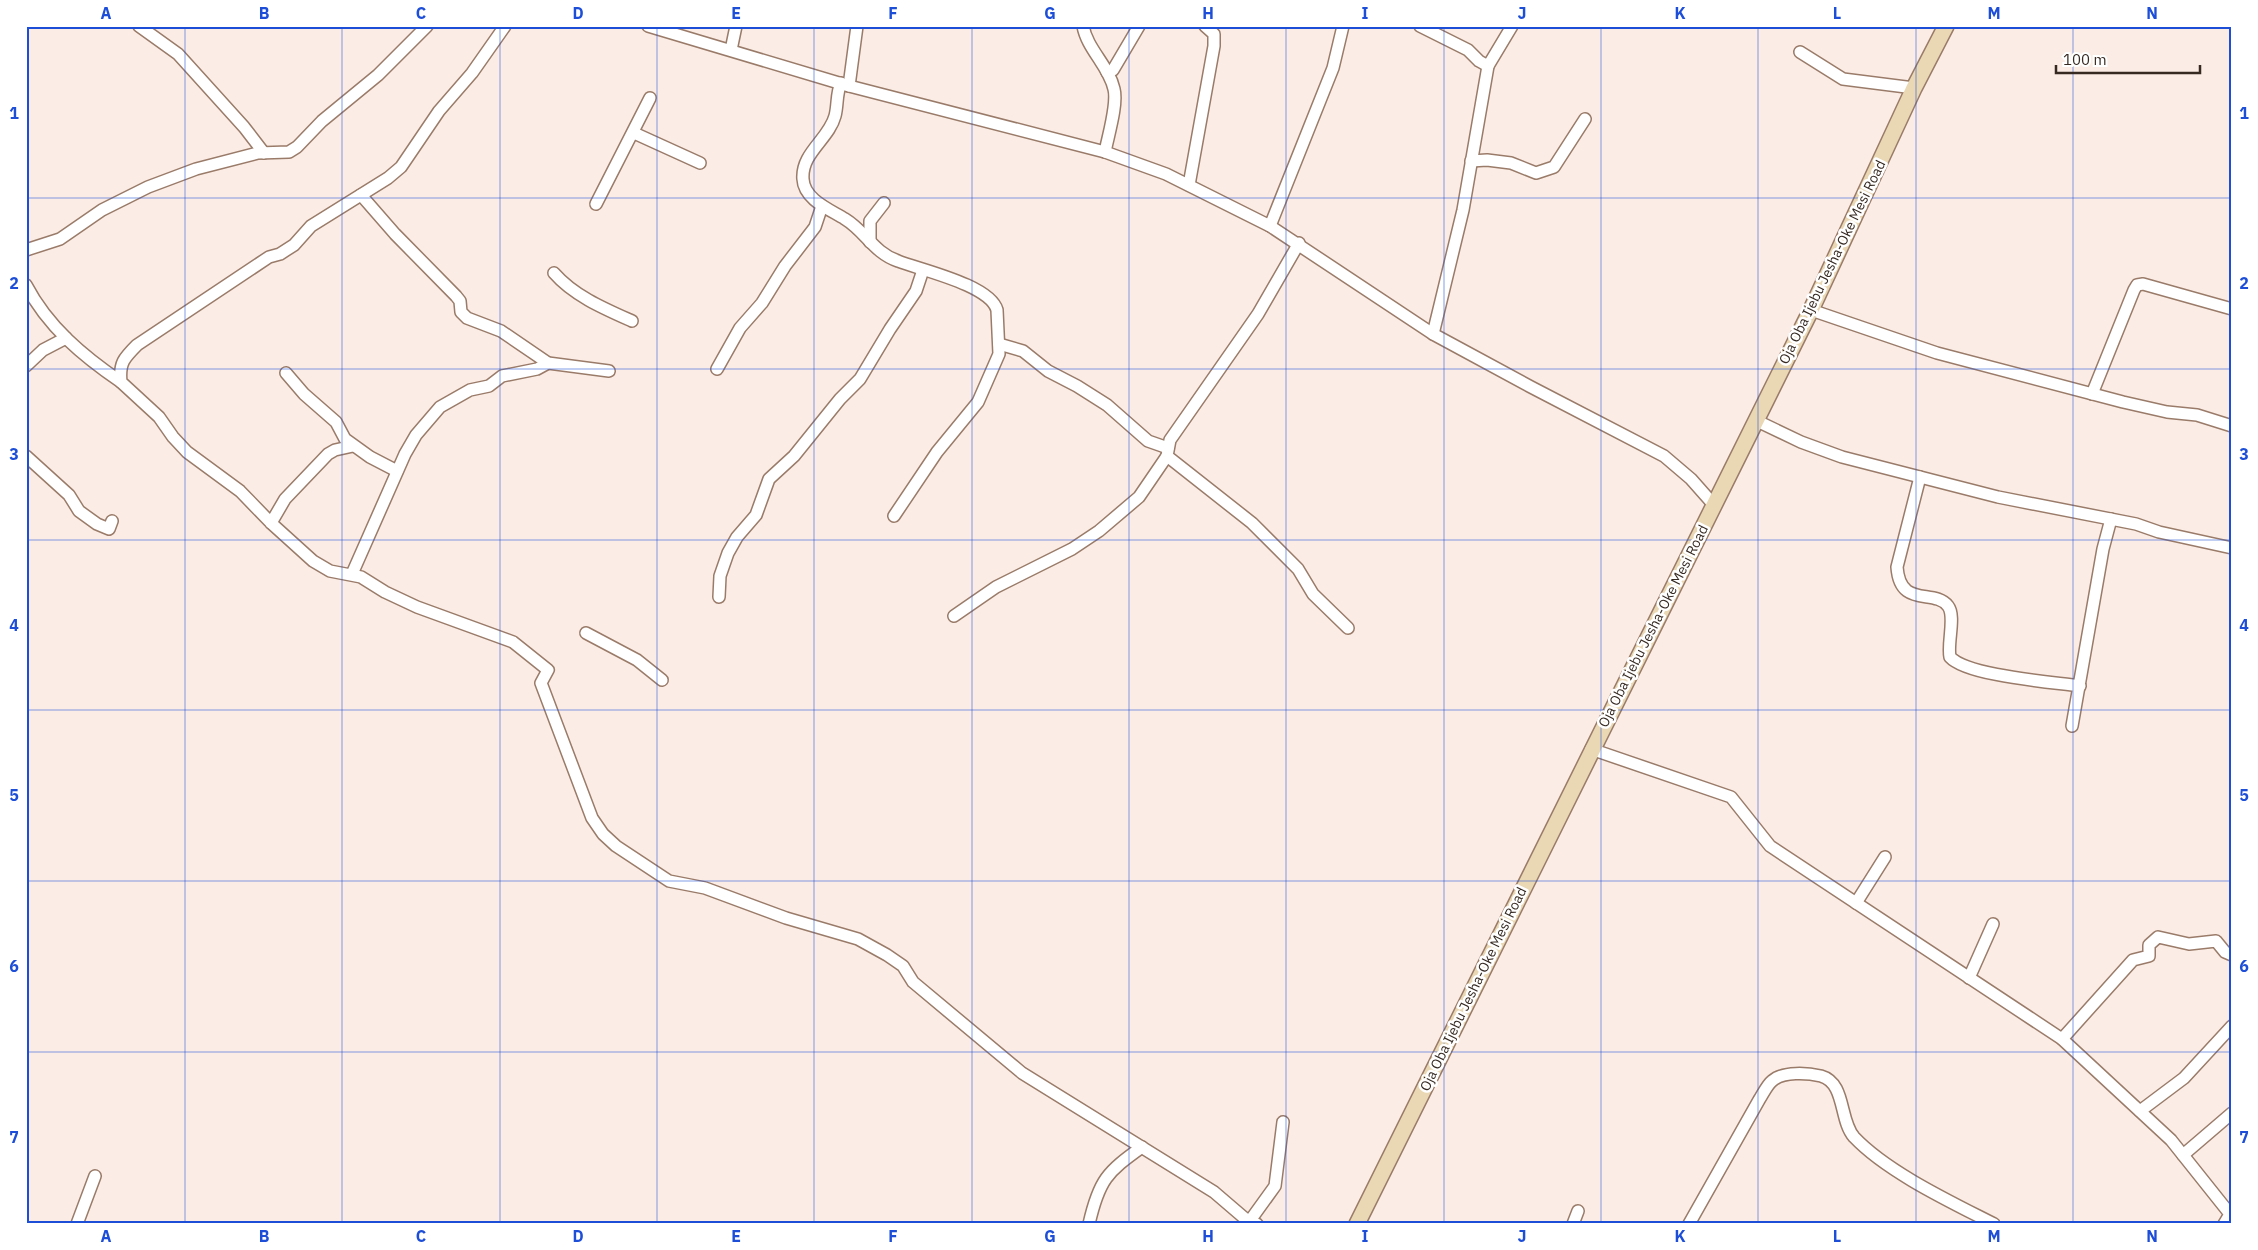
<svg xmlns="http://www.w3.org/2000/svg" width="2258" height="1250" font-family="'IBM Plex Sans',sans-serif">
  <style>
    .lines { fill: none; stroke-linecap: round; stroke-linejoin: round }
    .minor-casing { stroke: #9a7b69; stroke-width: 14 }
    .secondary-casing { stroke: #9a7b69; stroke-width: 18 }
    .minor { stroke: #fff; stroke-width: 11 }
    .secondary { stroke: #e9d8b3; stroke-width: 15 }
    .grid { fill: none; stroke: #1d4ed8; stroke-width: 1; stroke-opacity: 0.55 }
    .labels { text-anchor: middle; dominant-baseline: central; stroke-width: 5; stroke-linejoin: round; paint-order: stroke }
    .street-label { font-size: 14px; fill: #352921; stroke: #fff }
    .neatline { fill: none; stroke: #1d4ed8; stroke-width: 2 }
    .grid-label { font-size: 16px; text-anchor: middle; font-weight: bold; fill: #1d4ed8 }
  </style>
  <rect width="100%" height="100%" fill="#fbede5"/>
  <g class="lines">
    <g class="minor-casing">
      <g id="minor">
        <polyline points="139,26 178,54 244,127 264,153"/>
        <path d="M505,26L472,73L439,111L401,167L388,178L311,226L294,245L280,254L269,257L137,345C124,358 119,363 121,382L159,417L173,437L187,452L240,491L271,523L313,561L330,571L361,577L385,592L417,607L513,642L548,670L541,683L592,818L603,834L616,846L669,881L705,888L786,918L858,939L887,955L903,966L913,982L1022,1073L1214,1192L1249,1222L1257,1224"/>
        <polyline points="648,26 849,86 1105,152 1166,174 1270,226 1433,334 1531,387 1664,456 1691,479 1714,505"/>
        <path d="M1083,26C1087,49 1109,66 1114,89C1118,104 1108,136 1105,152"/>
        <polyline points="1420,26 1468,50 1479,61 1488,66"/>
        <polyline points="731,50 736,26"/>
        <polyline points="1800,52 1843,79 1914,88"/>
        <polyline points="1107,72 1113,70 1139,26"/>
        <path d="M841,83C836,94 838,105 835,116C829,139 801,153 803,179C804,200 831,210 845,219C865,231 874,253 898,261C921,270 990,285 997,310L999,354L978,402L937,452L894,516"/>
        <polyline points="849,86 857,26"/>
        <polyline points="634,133 700,163"/>
        <polyline points="1471,161 1487,160 1511,163 1536,173 1554,167 1585,119"/>
        <polyline points="1189,185 1214,46 1214,34 1205,26"/>
        <polyline points="361,195 395,234 456,296 460,301 461,312 467,318 501,331 548,363 609,371"/>
        <polyline points="596,204 650,98"/>
        <polyline points="1270,226 1333,68 1343,26"/>
        <polyline points="870,242 870,221 884,203"/>
        <polyline points="1299,243 1258,314 1170,440 1167,456 1252,523 1298,569 1313,594 1348,628"/>
        <polyline points="26,250 60,239 102,210 148,187 196,169 258,153 289,152 297,147 322,121 378,75 427,26"/>
        <path d="M554,273C574,296 605,309 632,321"/>
        <path d="M26,285C48,327 83,356 121,382"/>
        <polyline points="1811,310 1937,353 2123,402 2167,412 2197,415 2232,426"/>
        <polyline points="1433,334 1463,210 1488,66 1512,26"/>
        <polyline points="999,344 1023,351 1048,371 1077,386 1107,405 1148,441 1168,448"/>
        <polyline points="26,366 43,350 66,338"/>
        <polyline points="717,369 740,328 762,303 785,266 815,227 822,206"/>
        <polyline points="286,373 304,394 336,422 345,439 370,457 397,471"/>
        <polyline points="2092,394 2134,290 2137,285 2143,284 2232,309"/>
        <polyline points="1755,420 1801,442 1842,457 1998,497 2136,524 2159,532 2232,548"/>
        <polyline points="26,456 69,495 79,511 97,524 109,529 112,521"/>
        <path d="M1920,477L1897,567C1900,609 1934,588 1948,606C1956,616 1947,643 1950,657C1967,676 2053,682 2080,686"/>
        <polyline points="271,523 285,499 328,454 335,450 353,446"/>
        <polyline points="352,574 405,454 416,435 440,407 470,390 489,386 502,376 537,369 548,363"/>
        <polyline points="719,597 720,576 728,553 737,537 756,515 769,479 794,456 840,399 860,379 890,329 916,291 923,270"/>
        <polyline points="954,616 996,587 1072,549 1099,531 1139,497 1167,456"/>
        <polyline points="586,633 637,660 662,680"/>
        <polyline points="2072,726 2103,549 2111,519"/>
        <polyline points="1591,749 1731,797 1770,846 2062,1039 2171,1140 2230,1214 2224,1224"/>
        <polyline points="1856,903 1885,857"/>
        <polyline points="1969,978 1993,924"/>
        <polyline points="2062,1039 2133,960 2149,956 2149,945 2158,937 2189,944 2216,941 2225,952 2232,955"/>
        <polyline points="2140,1111 2184,1078 2232,1026"/>
        <polyline points="2183,1155 2232,1113"/>
        <polyline points="1249,1222 1275,1186 1283,1122"/>
        <polyline points="77,1224 95,1176"/>
        <path d="M1089,1224C1099,1180 1107,1172 1142,1147"/>
        <polyline points="1573,1224 1578,1211"/>
        <path d="M1689,1224L1759,1100C1763,1094 1767,1085 1772,1081C1783,1071 1808,1073 1821,1076C1846,1083 1839,1120 1854,1137C1887,1172 1951,1202 1994,1224"/>
      </g>
    </g>
    <g class="secondary-casing">
      <polyline id="secondary" points="1357,1224 1811,310 1914,88 1946,26"/>
    </g>
    <use href="#minor" class="minor"/>
    <use href="#secondary" class="secondary"/>
  </g>
  <path class="grid" d="M185,26V1224M342,26V1224M500,26V1224M657,26V1224M814,26V1224M972,26V1224M1129,26V1224M1286,26V1224M1444,26V1224M1601,26V1224M1758,26V1224M1916,26V1224M2073,26V1224M26,198H2232M26,369H2232M26,540H2232M26,710H2232M26,881H2232M26,1052H2232"/>
  <g class="labels">
    <g class="street-label">
      <text transform="translate(1832 262) rotate(-64)">Oja Oba Ijebu Jesha-Oke Mesi Road</text>
      <text transform="translate(1653 626) rotate(-63)">Oja Oba Ijebu Jesha-Oke Mesi Road</text>
      <text transform="translate(1473 989) rotate(-64)">Oja Oba Ijebu Jesha-Oke Mesi Road</text>
    </g>
  </g>
  <rect width="2258" height="1250" fill="none" stroke="#ffffff" stroke-width="55"/>
  <path d="M2056 65v8h144v-8" fill="none" stroke="#352921" stroke-width="2.5"/>
  <text x="2063" y="65" font-size="15" fill="#352921" stroke="#ffffff" stroke-width="4" paint-order="stroke">100 m</text>
  <rect x="28" y="28" width="2202" height="1194" class="neatline"/>
  <g class="grid-label">
    <text x="106" y="19">A</text>
    <text x="264" y="19">B</text>
    <text x="421" y="19">C</text>
    <text x="578" y="19">D</text>
    <text x="736" y="19">E</text>
    <text x="893" y="19">F</text>
    <text x="1050" y="19">G</text>
    <text x="1208" y="19">H</text>
    <text x="1365" y="19">I</text>
    <text x="1522" y="19">J</text>
    <text x="1680" y="19">K</text>
    <text x="1837" y="19">L</text>
    <text x="1994" y="19">M</text>
    <text x="2152" y="19">N</text>
    <text x="14" y="119">1</text>
    <text x="2244" y="119">1</text>
    <text x="14" y="289">2</text>
    <text x="2244" y="289">2</text>
    <text x="14" y="460">3</text>
    <text x="2244" y="460">3</text>
    <text x="14" y="631">4</text>
    <text x="2244" y="631">4</text>
    <text x="14" y="801">5</text>
    <text x="2244" y="801">5</text>
    <text x="14" y="972">6</text>
    <text x="2244" y="972">6</text>
    <text x="14" y="1143">7</text>
    <text x="2244" y="1143">7</text>
    <text x="106" y="1242">A</text>
    <text x="264" y="1242">B</text>
    <text x="421" y="1242">C</text>
    <text x="578" y="1242">D</text>
    <text x="736" y="1242">E</text>
    <text x="893" y="1242">F</text>
    <text x="1050" y="1242">G</text>
    <text x="1208" y="1242">H</text>
    <text x="1365" y="1242">I</text>
    <text x="1522" y="1242">J</text>
    <text x="1680" y="1242">K</text>
    <text x="1837" y="1242">L</text>
    <text x="1994" y="1242">M</text>
    <text x="2152" y="1242">N</text>
  </g>
</svg>
